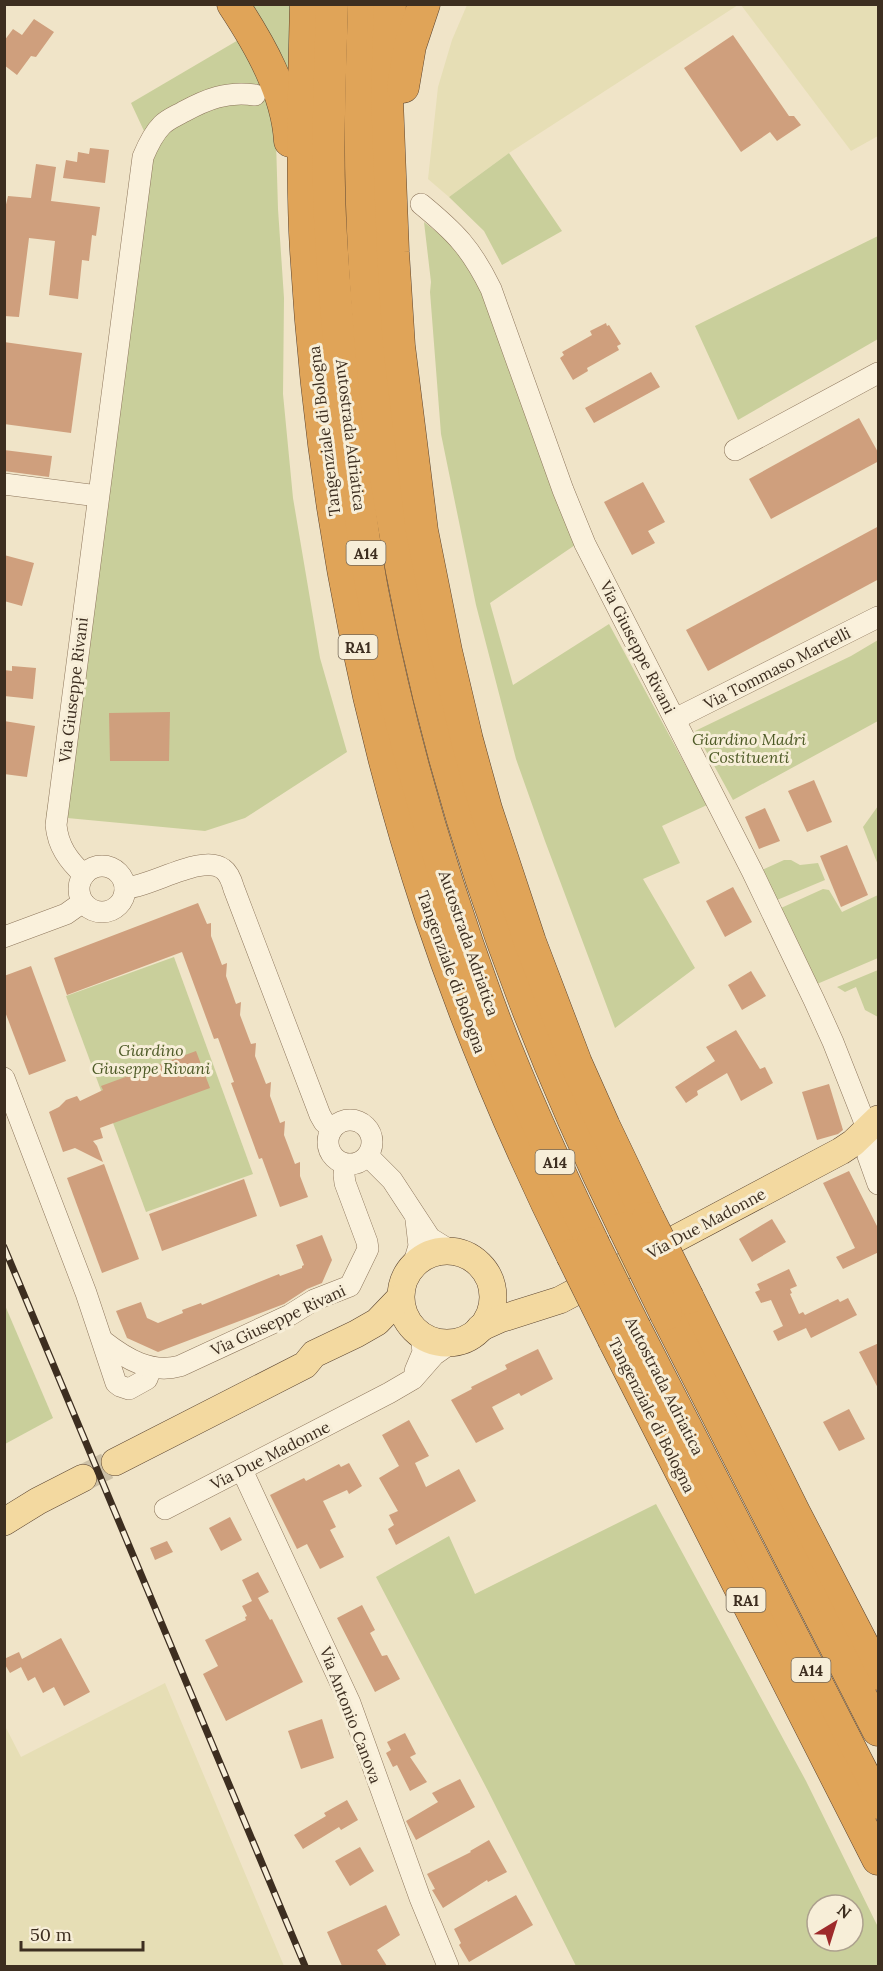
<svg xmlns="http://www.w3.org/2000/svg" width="883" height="1971" font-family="Lora,serif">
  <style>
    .farmland { fill: #e6deb5 }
    .green { fill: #c9cf9b; fill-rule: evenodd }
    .building { fill: #cf9f7d }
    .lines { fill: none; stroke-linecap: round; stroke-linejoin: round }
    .major-tunnel { stroke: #ccc0a6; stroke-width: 27; stroke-dasharray: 27 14; stroke-linecap: butt }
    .minor-casing { stroke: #8d765c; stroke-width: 22 }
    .major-casing { stroke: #5b4430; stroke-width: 28 }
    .highway-casing { stroke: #5b4430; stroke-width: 33 }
    .minor { stroke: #faf1dc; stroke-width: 21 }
    .major { stroke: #f3d9a0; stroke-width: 27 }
    .highway { stroke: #e0a458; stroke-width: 32 }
    .rail-casing { stroke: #3d2e20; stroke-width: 7 }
    .rail { stroke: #f7eed8; stroke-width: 4.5; stroke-dasharray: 14; stroke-linecap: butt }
    .highway-bridge-casing { stroke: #5b4430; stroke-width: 33; stroke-linecap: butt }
    .highway-bridge { stroke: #e0a458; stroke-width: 32 }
    .labels { text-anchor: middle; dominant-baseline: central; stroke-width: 6; stroke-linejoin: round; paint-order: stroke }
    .shield { fill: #f7eed8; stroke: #756857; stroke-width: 1.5 }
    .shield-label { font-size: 15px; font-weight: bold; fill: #3d2e20 }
    .street-label { font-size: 16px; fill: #3d2e20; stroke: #f7eed8 }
    .park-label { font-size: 16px; font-style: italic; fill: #4d5a26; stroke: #f7eed8 }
  </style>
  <rect width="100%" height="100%" fill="#f0e4c8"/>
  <g class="farmland">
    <polygon points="467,5 738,5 509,153 449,197 428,179 438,87 452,40"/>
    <polygon points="741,5 878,5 878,136 851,151"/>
    <polygon points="165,1683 284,1966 5,1966 5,1726 21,1757"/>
  </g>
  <g class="green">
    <polygon points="245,5 291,5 288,79"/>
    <polygon points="240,39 267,91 276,141 278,209 284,298 283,394 293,498 320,658 347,752 245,818 205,831 46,816 117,398 151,146 131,103"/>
    <polygon points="509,153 562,231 502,265 484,231 449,197"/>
    <polygon points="424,222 466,255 481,280 578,543 490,603 513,685 609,624 707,805 662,826 680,863 643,879 695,968 615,1028 545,841 516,759 476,605 441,434 430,292 431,282"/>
    <polygon points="878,236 878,339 738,420 695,326"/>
    <polygon points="878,640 878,721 733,800 695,731 851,656"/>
    <polygon points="878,806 878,865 863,827"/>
    <polygon points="784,860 791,860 800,865 818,863 825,880 777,900 762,870"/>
    <polygon points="823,889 829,890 842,912 878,895 878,958 817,984 781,908"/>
    <polygon points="174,957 253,1174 146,1212 66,996"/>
    <polygon points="878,970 878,1017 865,1010 856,987 845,992 837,987"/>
    <polygon points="4,1303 53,1418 5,1444 4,1444"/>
    <path d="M656,1504L806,1781L878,1927V1966H576L487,1789L376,1577L449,1536L475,1594ZM817,1905H853V1941H817Z"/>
  </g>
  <g class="building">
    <polygon points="34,19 54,32 36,57 31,56 17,75 4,65 4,41 13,29 22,35"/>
    <polygon points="733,35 789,116 794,116 801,125 777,141 770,132 741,152 684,68"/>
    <polygon points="90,148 109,150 105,183 63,178 66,160 77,162 78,152 89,154"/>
    <polygon points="36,164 56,167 51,201 100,207 96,236 92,235 89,261 82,260 78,299 49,295 55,241 29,238 19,317 4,316 4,213 8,196 31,198"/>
    <polygon points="606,323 607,326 609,325 621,344 617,346 619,350 587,368 588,371 573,380 560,358 564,355 562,352 592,335 590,331"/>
    <polygon points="4,342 82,353 71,433 4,424"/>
    <polygon points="651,372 660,387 594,423 585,408"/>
    <polygon points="859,418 879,454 879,461 771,519 749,479"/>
    <polygon points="4,450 52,456 49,477 4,471"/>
    <polygon points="643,482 665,522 648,531 655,543 632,555 604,502"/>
    <polygon points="879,526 879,579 708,671 686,630"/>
    <polygon points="4,555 34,563 22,606 4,601"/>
    <polygon points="12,666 36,668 33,699 4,696 4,670 12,671"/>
    <polygon points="170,712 169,761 110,761 109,713"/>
    <polygon points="4,721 35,726 27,777 4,774"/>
    <polygon points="814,780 832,822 807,832 788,791"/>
    <polygon points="765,808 780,841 759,849 745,817"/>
    <polygon points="847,845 868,895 841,907 820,856"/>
    <polygon points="733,887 752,922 725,937 706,901"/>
    <polygon points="198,903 207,924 211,923 211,936 222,965 227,963 226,976 236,1004 241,1002 240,1015 251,1044 256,1043 255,1056 266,1084 271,1082 270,1096 280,1123 285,1121 284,1135 295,1164 300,1162 300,1176 308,1197 280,1207 262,1158 259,1159 231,1083 234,1082 218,1038 214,1039 182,952 67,995 54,958"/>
    <polygon points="31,966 66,1061 29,1075 4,1009 4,976"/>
    <polygon points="751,971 766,996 742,1010 728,985"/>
    <polygon points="736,1030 760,1069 765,1067 773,1083 741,1101 727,1073 697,1091 698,1095 686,1103 675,1087 715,1061 706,1047"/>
    <polygon points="196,1051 210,1088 100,1128 103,1138 93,1141 97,1146 103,1162 75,1148 63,1152 49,1112 59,1107 66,1100 77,1096 80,1101 103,1090 101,1086"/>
    <polygon points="829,1084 843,1130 838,1134 817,1140 802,1092"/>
    <polygon points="104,1164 139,1259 102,1273 67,1178"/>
    <polygon points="849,1171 879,1230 879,1252 843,1269 836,1257 855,1248 823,1183"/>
    <polygon points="244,1179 257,1216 162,1251 149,1214"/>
    <polygon points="772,1219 786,1242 752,1262 739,1239"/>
    <polygon points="322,1235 332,1260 322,1283 307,1289 284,1304 158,1352 127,1338 116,1311 141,1302 147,1318 158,1323 183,1313 182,1310 201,1303 202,1305 279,1274 280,1276 302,1268 302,1266 304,1265 296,1245"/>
    <polygon points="789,1269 797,1286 790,1289 792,1293 790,1294 799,1314 803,1312 805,1315 838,1299 840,1302 848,1298 857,1315 811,1338 806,1328 778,1341 773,1331 783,1326 771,1300 761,1303 755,1292 760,1290 757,1284"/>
    <polygon points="879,1343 879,1390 859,1352"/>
    <polygon points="538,1349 553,1379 521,1396 519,1393 492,1407 504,1429 476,1443 451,1400 472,1389 471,1387 507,1369 505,1365"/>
    <polygon points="849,1409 865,1439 839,1451 823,1422"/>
    <polygon points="409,1420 429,1456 415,1463 426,1487 459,1469 476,1501 396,1545 388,1529 394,1525 389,1515 398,1511 379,1478 399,1466 382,1435"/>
    <polygon points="349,1463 362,1486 349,1494 347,1490 323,1501 336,1527 330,1530 344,1557 320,1569 307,1544 297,1549 270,1495 304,1478 306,1481 339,1464 341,1467"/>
    <polygon points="230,1517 242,1540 221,1551 209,1528"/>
    <polygon points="167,1541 173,1552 155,1560 150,1548"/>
    <polygon points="258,1572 269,1592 256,1599 258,1598 270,1620 272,1619 303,1682 226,1721 203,1674 218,1666 205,1640 246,1620 245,1617 247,1616 242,1606 252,1601 242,1580"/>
    <polygon points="362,1605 375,1630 370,1633 382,1656 387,1655 400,1679 375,1692 337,1618"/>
    <polygon points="61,1638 90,1692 64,1706 54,1687 43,1693 35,1677 28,1681 21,1667 10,1673 4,1663 4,1659 19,1652 22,1659"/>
    <polygon points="322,1719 334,1758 301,1769 288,1731"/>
    <polygon points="405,1733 416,1754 410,1757 427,1782 410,1791 397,1765 393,1767 386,1753 391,1750 387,1742"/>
    <polygon points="460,1779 475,1807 416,1840 406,1821 438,1802 432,1793"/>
    <polygon points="347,1800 358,1820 341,1830 339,1827 303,1849 294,1835 326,1816 324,1813"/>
    <polygon points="489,1840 507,1872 488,1882 487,1880 443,1908 432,1890 435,1889 427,1874 471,1852 470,1851"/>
    <polygon points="360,1847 374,1871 350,1886 335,1861"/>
    <polygon points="516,1895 533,1925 469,1962 459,1945 461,1943 454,1929"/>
    <polygon points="386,1905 400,1935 377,1950 387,1966 342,1966 327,1932"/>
  </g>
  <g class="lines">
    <polyline class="major-tunnel" points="83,1478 115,1462"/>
    <g class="minor-casing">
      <g id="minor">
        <path d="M421,204C455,232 471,248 491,289L563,490L585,544L752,871L814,1000L833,1042L863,1118L867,1131L868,1156L878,1184"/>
        <polyline points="735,450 878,373"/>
        <polyline points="4,484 98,496"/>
        <polyline points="675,719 878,617"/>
        <circle cx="102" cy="889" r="23"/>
        <path d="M84,875C68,860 58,846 56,825L143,157C148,145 153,134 162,125C168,119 176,116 183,112C207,99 227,91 255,95"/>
        <path d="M125,888C151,887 203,853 223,869C229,873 232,882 234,889L320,1115L324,1122L332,1129"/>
        <polyline points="4,937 66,914 83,902"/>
        <polyline points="4,1078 86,1293 116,1383 120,1386 129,1389 147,1379 151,1368"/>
        <circle cx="350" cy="1142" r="22"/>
        <polyline points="368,1156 392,1180 430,1238 451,1251"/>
        <polyline points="413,1266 419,1246 416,1220"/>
        <path d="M103,1341C126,1359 151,1374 180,1366L290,1315L314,1300L350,1286L368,1249L367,1242L345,1183L344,1175L345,1164"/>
        <polyline points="415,1371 423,1352 421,1335"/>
        <polyline points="242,1470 350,1703 420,1898 448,1966"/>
        <polyline points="165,1509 389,1393 413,1379 434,1355 451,1343"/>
      </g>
    </g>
    <g class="major-casing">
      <g id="major">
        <circle cx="447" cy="1297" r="46"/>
        <polyline points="480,1328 500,1319 560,1300 841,1151 853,1143 878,1119"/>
        <polyline points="115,1462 305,1365 314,1354 356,1334 377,1322 400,1298"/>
        <polyline points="4,1522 38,1501 83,1478"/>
      </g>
    </g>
    <g class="highway-casing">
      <g id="highway">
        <path d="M233,4C260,45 287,92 290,141"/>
        <path d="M306,4C304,80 302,156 305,232C317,463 357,694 430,914C469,1031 517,1144 572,1255"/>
        <path d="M332,4C330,81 326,159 331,236C336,324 346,411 358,498C363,532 367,566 374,600C401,736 440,871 488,1002C518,1084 555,1164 593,1243"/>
        <path d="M364,4C363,43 361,81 361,119C360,220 367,323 379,423C413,703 500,975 624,1228"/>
        <polyline points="390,4 387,99 393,252 399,346 422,531 446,651 467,740 486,809 530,942 576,1063 604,1126 648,1218"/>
        <polyline points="403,87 410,46 424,4"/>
        <polyline points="688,1298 794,1512 878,1674"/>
        <polyline points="666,1314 878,1730"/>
        <polyline points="635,1328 878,1803"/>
        <polyline points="614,1340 878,1859"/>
      </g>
    </g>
    <use href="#minor" class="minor"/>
    <use href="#major" class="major"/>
    <use href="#highway" class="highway"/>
    <g class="rail-casing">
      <polyline id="rail" points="4,1247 305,1966"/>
    </g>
    <use href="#rail" class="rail"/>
    <g class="highway-bridge-casing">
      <g id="highway-bridge">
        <polyline points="648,1218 688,1298"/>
        <polyline points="624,1228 666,1314"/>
        <polyline points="593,1243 635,1328"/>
        <polyline points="572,1255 614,1340"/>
      </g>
    </g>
    <use href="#highway-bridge" class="highway-bridge"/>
  </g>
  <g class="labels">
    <g class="shield">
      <rect x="346.5" y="541" width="39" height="24" rx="4.5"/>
      <rect x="338.5" y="635" width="39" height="24" rx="4.5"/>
      <rect x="535.5" y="1150" width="39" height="24" rx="4.5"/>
      <rect x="726.5" y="1588" width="39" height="24" rx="4.5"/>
      <rect x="791.5" y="1658" width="39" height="24" rx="4.5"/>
    </g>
    <g class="shield-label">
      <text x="366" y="553">A14</text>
      <text x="358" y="647">RA1</text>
      <text x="555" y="1162">A14</text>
      <text x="746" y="1600">RA1</text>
      <text x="811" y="1670">A14</text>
    </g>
    <g class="street-label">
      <text transform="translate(324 431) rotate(-97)">Tangenziale di Bologna</text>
      <text transform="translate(351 435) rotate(83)">Autostrada Adriatica</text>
      <text transform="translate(638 647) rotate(63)">Via Giuseppe Rivani</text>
      <text transform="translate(777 668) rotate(-27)">Via Tommaso Martelli</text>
      <text transform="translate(73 690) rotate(-83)">Via Giuseppe Rivani</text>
      <text transform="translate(469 943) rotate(71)">Autostrada Adriatica</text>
      <text transform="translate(452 972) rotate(70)">Tangenziale di Bologna</text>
      <text transform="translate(706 1223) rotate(-28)">Via Due Madonne</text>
      <text transform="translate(278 1320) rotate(-25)">Via Giuseppe Rivani</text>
      <text transform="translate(665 1386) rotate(63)">Autostrada Adriatica</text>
      <text transform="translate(652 1415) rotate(63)">Tangenziale di Bologna</text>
      <text transform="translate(270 1455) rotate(-27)">Via Due Madonne</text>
      <text transform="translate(351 1715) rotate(69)">Via Antonio Canova</text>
    </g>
    <g class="park-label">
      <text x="749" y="739">Giardino Madri<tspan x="749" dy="18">Costituenti</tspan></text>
      <text x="151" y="1050">Giardino<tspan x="151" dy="18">Giuseppe Rivani</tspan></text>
    </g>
  </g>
  <rect width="883" height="1971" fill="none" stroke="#3d2e20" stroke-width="12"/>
  <g transform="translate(835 1923) rotate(38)"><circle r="28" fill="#f7eed8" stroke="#ada18e" stroke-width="1.5"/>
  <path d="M0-4.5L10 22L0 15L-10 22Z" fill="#9e2a2b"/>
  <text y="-9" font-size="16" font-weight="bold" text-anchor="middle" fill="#3d2e20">N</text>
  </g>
  <path d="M21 1941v9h122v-9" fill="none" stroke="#3d2e20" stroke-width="3"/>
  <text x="30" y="1941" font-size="18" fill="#3d2e20" stroke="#f7eed8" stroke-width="4.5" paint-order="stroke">50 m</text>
</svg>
